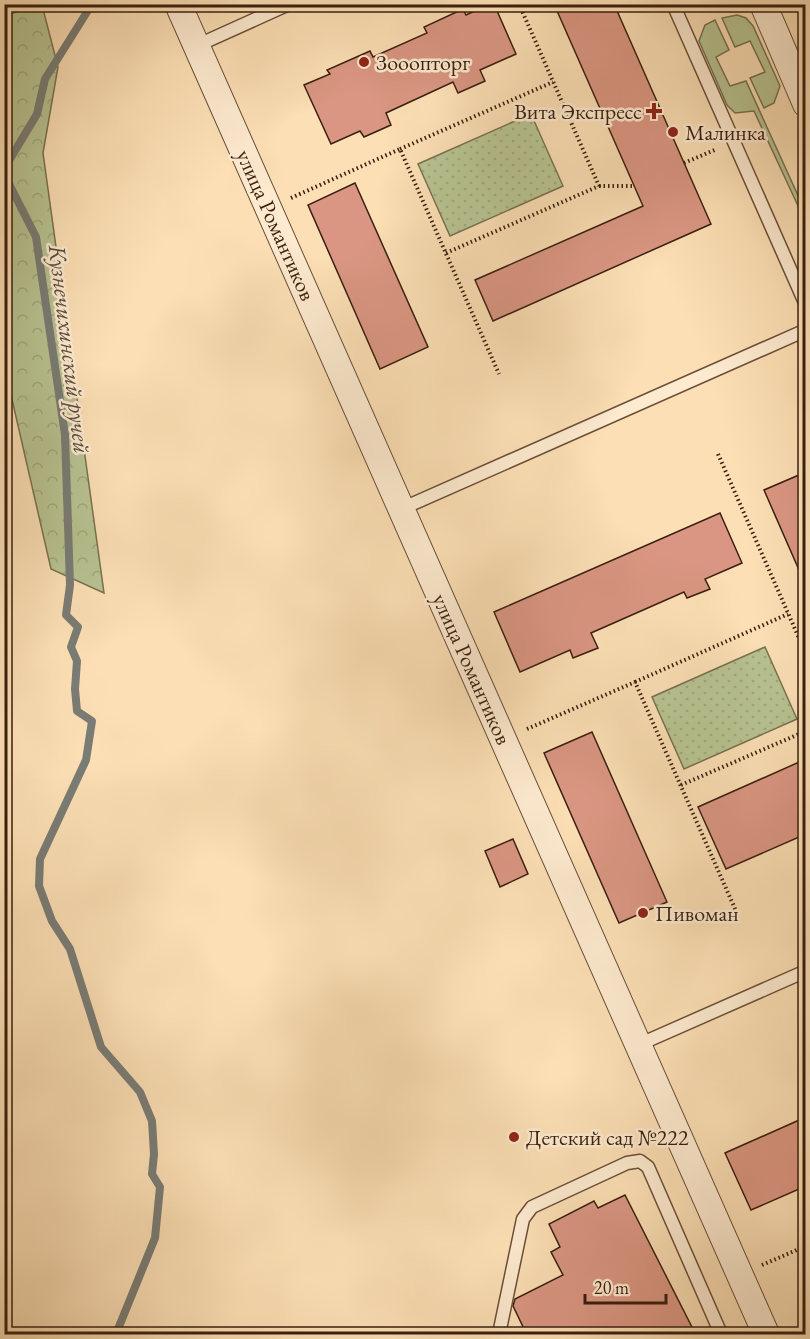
<svg xmlns="http://www.w3.org/2000/svg" width="810" height="1339" font-family="'EB Garamond',serif">
  <style>
    .green { fill: #b8c392; stroke: #787150; stroke-width: 1.5 }
    .forest { fill: url(#forest-crowns); stroke: #787150; stroke-width: 1.5 }
    .park { fill: url(#park-dots); stroke: #787150; stroke-width: 1.5 }
    .lines { fill: none; stroke-linecap: round; stroke-linejoin: round }
    .stream { stroke: #797c75; stroke-width: 8 }
    .building { fill: #da9682; stroke: #391f0f; stroke-width: 1.5 }
    .lane-casing { stroke: #6a4f38; stroke-width: 15 }
    .street-casing { stroke: #6a4f38; stroke-width: 28 }
    .path { stroke: #391f0f; stroke-width: 4; stroke-dasharray: 1.5 3; stroke-linecap: butt }
    .lane { stroke: #fdeacf; stroke-width: 12 }
    .street { stroke: #fdeacf; stroke-width: 26 }
    .poi-dot { fill: #8f2418; stroke: #fdeacf; stroke-width: 2 }
    .labels { text-anchor: middle; dominant-baseline: central; stroke-width: 5; stroke-linejoin: round; paint-order: stroke }
    .poi-label { font-size: 22px; fill: #391f0f; stroke: #fdeacf; text-anchor: start }
    .street-label { font-size: 22px; fill: #391f0f; stroke: #fdeacf }
    .water-label { font-size: 24px; font-style: italic; fill: #594e42; stroke: #fdeacf }
  </style>
  <defs>
    <pattern id="forest-crowns" width="20" height="18" patternUnits="userSpaceOnUse" patternTransform="scale(1.5)"><rect width="20" height="18" fill="#b8c392"/><path d="M2 6a3 3 0 1 1 6 0M12 15a3 3 0 1 1 6 0" fill="none" stroke="#9fa77d"/></pattern>
    <pattern id="park-dots" width="8" height="8" patternUnits="userSpaceOnUse" patternTransform="scale(1.5)"><rect width="8" height="8" fill="#b8c392"/><path d="M2 2h.1M6 6h.1" fill="none" stroke="#9fa77d" stroke-width="1.8" stroke-linecap="round"/></pattern>
  </defs>
  <rect width="100%" height="100%" fill="#fcdfb5"/>
  <filter id="stains"><feTurbulence type="fractalNoise" baseFrequency=".00333" numOctaves="4"/><feColorMatrix values="0 0 0 0 .2 0 0 0 0 .09 0 0 0 0 .02 0 0 0 .5 -.17"/></filter>
  <radialGradient id="worn" r=".72"><stop offset=".6" stop-color="#630" stop-opacity="0"/><stop offset="1" stop-color="#630" stop-opacity=".3"/></radialGradient>
  <g class="green">
    <polygon points="737,15 746,18 753,26 780,86 774,103 764,108 750,78 765,72 750,41 735,47 722,18"/>
    <polygon points="715,20 729,50 716,57 730,86 746,81 805,211 805,221 754,111 735,113 727,105 699,41 705,25"/>
  </g>
  <polygon class="forest" points="38,4 42,5 58,67 43,153 104,593 51,569 5,369 4,95 10,82 5,83 5,16"/>
  <g class="park">
    <polygon points="531,114 563,186 450,236 418,164"/>
    <polygon points="765,647 797,719 684,769 652,697"/>
  </g>
  <g class="lines">
    <g class="stream">
      <polyline points="4,169 37,114 45,79 92,4"/>
      <polyline points="4,174 36,237 65,435 70,585 66,615 78,627 71,647 77,661 75,689 77,711 92,721 86,760 40,859 39,886 52,921 70,949 101,1047 140,1092 152,1121 154,1154 152,1174 160,1187 155,1238 116,1334"/>
    </g>
  </g>
  <g class="building">
    <polygon points="490,4 494,4 516,54 480,70 485,81 458,93 453,82 386,113 391,125 364,137 360,131 331,144 304,85 330,74 327,70 370,51 373,57 427,33 424,27 463,9 466,15"/>
    <polygon points="554,4 614,4 711,224 493,321 475,280 643,206"/>
    <polygon points="355,183 428,347 380,369 308,205"/>
    <polygon points="806,472 806,586 764,490"/>
    <polygon points="720,513 742,563 705,579 710,589 687,598 684,592 591,633 598,648 573,658 570,650 520,672 494,612"/>
    <polygon points="592,732 667,902 619,923 544,753"/>
    <polygon points="806,759 806,834 726,869 698,807"/>
    <polygon points="513,839 528,874 500,887 485,851"/>
    <polygon points="806,1117 806,1186 751,1210 725,1153"/>
    <polygon points="625,1195 696,1335 527,1335 513,1306 515,1299 563,1275 551,1252 560,1247 549,1224 594,1201 598,1208"/>
  </g>
  <g class="lines">
    <g class="lane-casing">
      <g id="lane">
        <polyline points="673,4 806,305"/>
        <polyline points="196,46 289,4"/>
        <polyline points="401,509 806,330"/>
        <polyline points="638,1045 806,971"/>
        <polyline points="499,1334 523,1219 532,1207 627,1163 640,1161 648,1167 721,1334"/>
      </g>
    </g>
    <g class="street-casing">
      <g id="street">
        <polyline points="178,4 766,1334"/>
        <polyline points="763,4 806,104"/>
      </g>
    </g>
    <g class="path">
      <polyline points="400,149 553,82"/>
      <polyline points="684,163 717,149"/>
      <polyline points="599,186 634,186"/>
      <polyline points="291,198 400,149 499,374"/>
      <polyline points="446,253 599,186 519,4"/>
      <polyline points="718,454 806,654"/>
      <polyline points="635,682 788,614"/>
      <polyline points="527,729 635,682 736,911"/>
      <polyline points="681,785 806,731"/>
      <polyline points="762,1265 806,1246"/>
    </g>
    <use href="#lane" class="lane"/>
    <use href="#street" class="street"/>
  </g>
  <g class="poi-dot">
    <circle cx="364" cy="62" r="6"/>
    <path d="M651 102h6v6h6v6h-6v6h-6v-6h-6v-6h6z"/>
    <circle cx="673" cy="132" r="6"/>
    <circle cx="643" cy="913" r="6"/>
    <circle cx="514" cy="1137" r="6"/>
  </g>
  <g class="labels">
    <g class="poi-label">
      <text x="376" y="62">Зооопторг</text>
      <text x="642" y="111" text-anchor="end">Вита Экспресс</text>
      <text x="685" y="132">Малинка</text>
      <text x="655" y="913">Пивоман</text>
      <text x="526" y="1137">Детский сад №222</text>
    </g>
    <g class="street-label">
      <text transform="translate(276 225) rotate(66)">улица Романтиков</text>
      <text transform="translate(472 669) rotate(66)">улица Романтиков</text>
    </g>
    <g class="water-label">
      <text transform="translate(70 349) rotate(83)">Кузнечихинский ручей</text>
    </g>
  </g>
  <rect width="810" height="1339" fill="none" stroke="#fcdfb5" stroke-width="24"/>
  <rect x="6" y="6" width="798" height="1327" fill="none" stroke="#391f0f" stroke-width="3"/>
  <rect x="12" y="12" width="786" height="1315" fill="none" stroke="#391f0f" stroke-width="1.5"/>
  <path d="M585 1294v9h81v-9" fill="none" stroke="#391f0f" stroke-width="3"/>
  <text x="594" y="1294" font-size="18" fill="#391f0f" stroke="#fdeacf" stroke-width="4.5" paint-order="stroke">20 m</text>
  <rect width="100%" height="100%" filter="url(#stains)"/>
  <rect width="100%" height="100%" fill="url(#worn)"/>
</svg>
